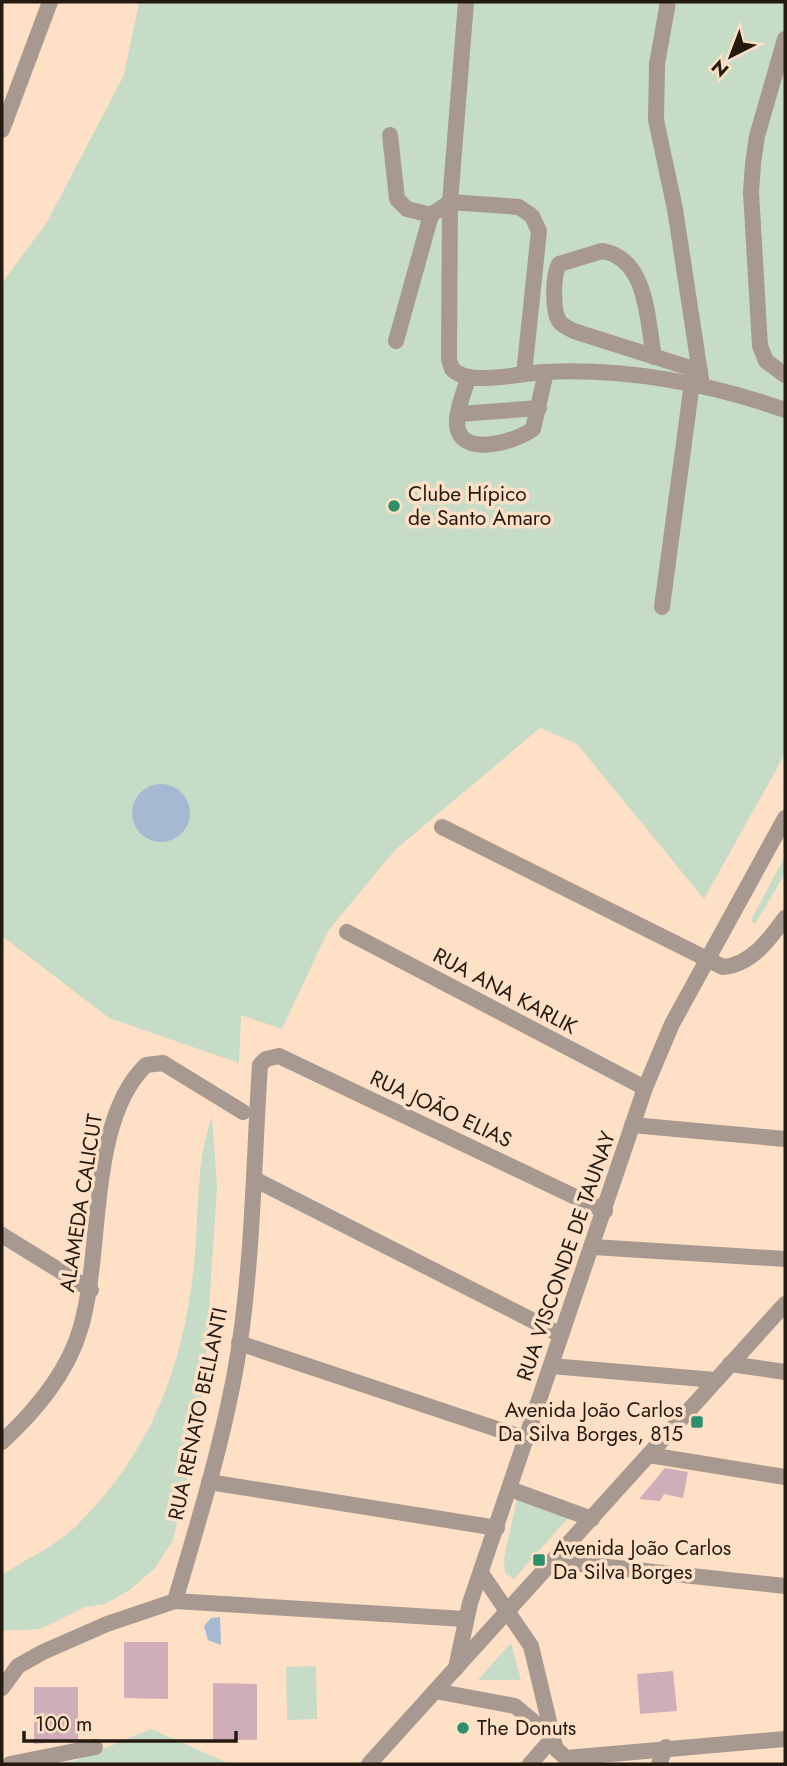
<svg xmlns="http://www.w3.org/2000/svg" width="787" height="1766" font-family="Jost,sans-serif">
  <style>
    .green { fill: #c6dcc6 }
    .water { fill: #a5b9d2 }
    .building { fill: #d0aeb9 }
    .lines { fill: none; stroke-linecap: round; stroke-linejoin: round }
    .minor { stroke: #a79990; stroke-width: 16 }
    .poi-dot { fill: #2c8f6a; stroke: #fee0c6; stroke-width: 2.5 }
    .labels { text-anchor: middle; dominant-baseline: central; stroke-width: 7; stroke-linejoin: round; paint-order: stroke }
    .poi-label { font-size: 21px; fill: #241a10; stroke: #fee0c6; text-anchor: start }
    .street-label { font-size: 21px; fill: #241a10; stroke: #fee0c6 }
  </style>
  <rect width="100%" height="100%" fill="#fee0c6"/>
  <g class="green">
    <polygon points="139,2 785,2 785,754 704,899 577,744 540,728 395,850 328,931 282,1029 241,1015 239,1063 109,1018 2,936 2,283 47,222 124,75"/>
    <polygon points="785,856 785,874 755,924 751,920"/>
    <path d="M212,1117L217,1186L204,1387L192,1459L173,1540L155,1568L128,1591L105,1604L85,1607L41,1629L2,1631V1575C25,1559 52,1548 73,1529C152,1454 186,1361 195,1254C199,1208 196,1161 212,1117Z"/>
    <polygon points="517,1498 568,1518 514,1579 505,1573 504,1558"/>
    <polygon points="511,1643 521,1680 478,1680"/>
    <polygon points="316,1666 317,1719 287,1720 286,1667"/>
    <polygon points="151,1729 230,1764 34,1764 74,1761"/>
  </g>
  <g class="water">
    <circle cx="161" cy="813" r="29"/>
    <polygon points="220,1617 221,1645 208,1640 204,1626 211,1618"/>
  </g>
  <g class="building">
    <polygon points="665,1468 688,1472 683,1498 664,1494 660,1501 639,1499"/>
    <polygon points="124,1642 168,1642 168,1699 124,1698"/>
    <polygon points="673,1671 677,1711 640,1714 637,1674"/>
    <polygon points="213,1683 257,1684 257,1740 213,1740"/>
    <polygon points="34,1687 78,1687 78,1740 34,1744"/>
  </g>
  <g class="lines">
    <g class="minor">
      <path d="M466,2L450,202L449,359L452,369C469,387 520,373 544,372C625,368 709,383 785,410"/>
      <polyline points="668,2 657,64 656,120 675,209 702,386"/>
      <polyline points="785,39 757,136 753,164 751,192 760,346 766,361 785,375"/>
      <polyline points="2,130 50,2"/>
      <polyline points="390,135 397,199 407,209 431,215"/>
      <polyline points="396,341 431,215 450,202 519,207 532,216 539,231 524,374"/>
      <path d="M654,357C647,321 648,258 602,251L559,264C553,275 552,309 559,321C563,326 568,328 574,331L700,371"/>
      <path d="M468,379C464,392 457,408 457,421C456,460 516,442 533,429L546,372"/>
      <polyline points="459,414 539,408"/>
      <polyline points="662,607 692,383"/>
      <path d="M442,827L723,967C751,965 770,939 785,918"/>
      <polyline points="347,932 645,1088"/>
      <polyline points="632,1125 785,1139"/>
      <polyline points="254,1179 561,1335"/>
      <polyline points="2,1235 91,1290"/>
      <polyline points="593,1247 785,1259"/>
      <polyline points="239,1343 527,1439"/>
      <polyline points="730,1364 785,1372"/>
      <polyline points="551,1366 715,1380"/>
      <path d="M2,1442C35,1411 67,1374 80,1330C104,1251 87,1122 146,1065L163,1063L243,1112"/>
      <polyline points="649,1455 785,1477"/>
      <polyline points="209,1482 497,1528"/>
      <polyline points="510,1489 592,1519"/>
      <polyline points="553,1561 785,1586"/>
      <polyline points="481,1573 531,1646 553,1738 556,1749 566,1758 785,1739"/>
      <path d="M175,1601C200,1516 227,1429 240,1342C253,1250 254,1157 260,1065L266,1059L279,1056L605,1211"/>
      <polyline points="456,1668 470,1603 645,1088 672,1024 785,818"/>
      <polyline points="2,1688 18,1666 43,1652 107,1624 175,1601 465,1619"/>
      <polyline points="435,1691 515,1706 553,1738"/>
      <polyline points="10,1764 95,1747"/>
      <polyline points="369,1764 785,1304"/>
      <polyline points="530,1764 553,1738"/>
      <polyline points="659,1764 666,1747"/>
    </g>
  </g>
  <g class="poi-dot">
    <circle cx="394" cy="506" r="7"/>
    <rect x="690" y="1415" width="14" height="14" rx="3.5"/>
    <rect x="532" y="1553" width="14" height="14" rx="3.5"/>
    <circle cx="463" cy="1728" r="7"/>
  </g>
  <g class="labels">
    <g class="poi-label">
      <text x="408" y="494">Clube Hípico<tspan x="408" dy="24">de Santo Amaro</tspan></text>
      <text x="683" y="1410" text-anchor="end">Avenida João Carlos<tspan x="683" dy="24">Da Silva Borges, 815</tspan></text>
      <text x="553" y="1548">Avenida João Carlos<tspan x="553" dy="24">Da Silva Borges</tspan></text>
      <text x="477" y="1728">The Donuts</text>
    </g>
    <g class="street-label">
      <text transform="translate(505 991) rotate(28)">RUA ANA KARLIK</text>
      <text transform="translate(441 1109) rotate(25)">RUA JOÃO ELIAS</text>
      <text transform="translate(81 1203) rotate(-81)">ALAMEDA CALICUT</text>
      <text transform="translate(566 1256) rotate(-71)">RUA VISCONDE DE TAUNAY</text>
      <text transform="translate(198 1414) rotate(-78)">RUA RENATO BELLANTI</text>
    </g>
  </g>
  <rect width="787" height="1766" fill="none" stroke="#241a10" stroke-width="7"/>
  <g transform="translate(731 56) rotate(222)" stroke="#fee0c6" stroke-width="5" paint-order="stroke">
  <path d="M0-5L12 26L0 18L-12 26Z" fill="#241a10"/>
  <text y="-10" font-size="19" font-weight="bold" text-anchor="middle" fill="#241a10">N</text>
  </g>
  <path d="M24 1731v10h212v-10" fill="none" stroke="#241a10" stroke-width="3.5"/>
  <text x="35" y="1731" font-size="21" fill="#241a10" stroke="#fee0c6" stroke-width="5" paint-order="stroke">100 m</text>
</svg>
